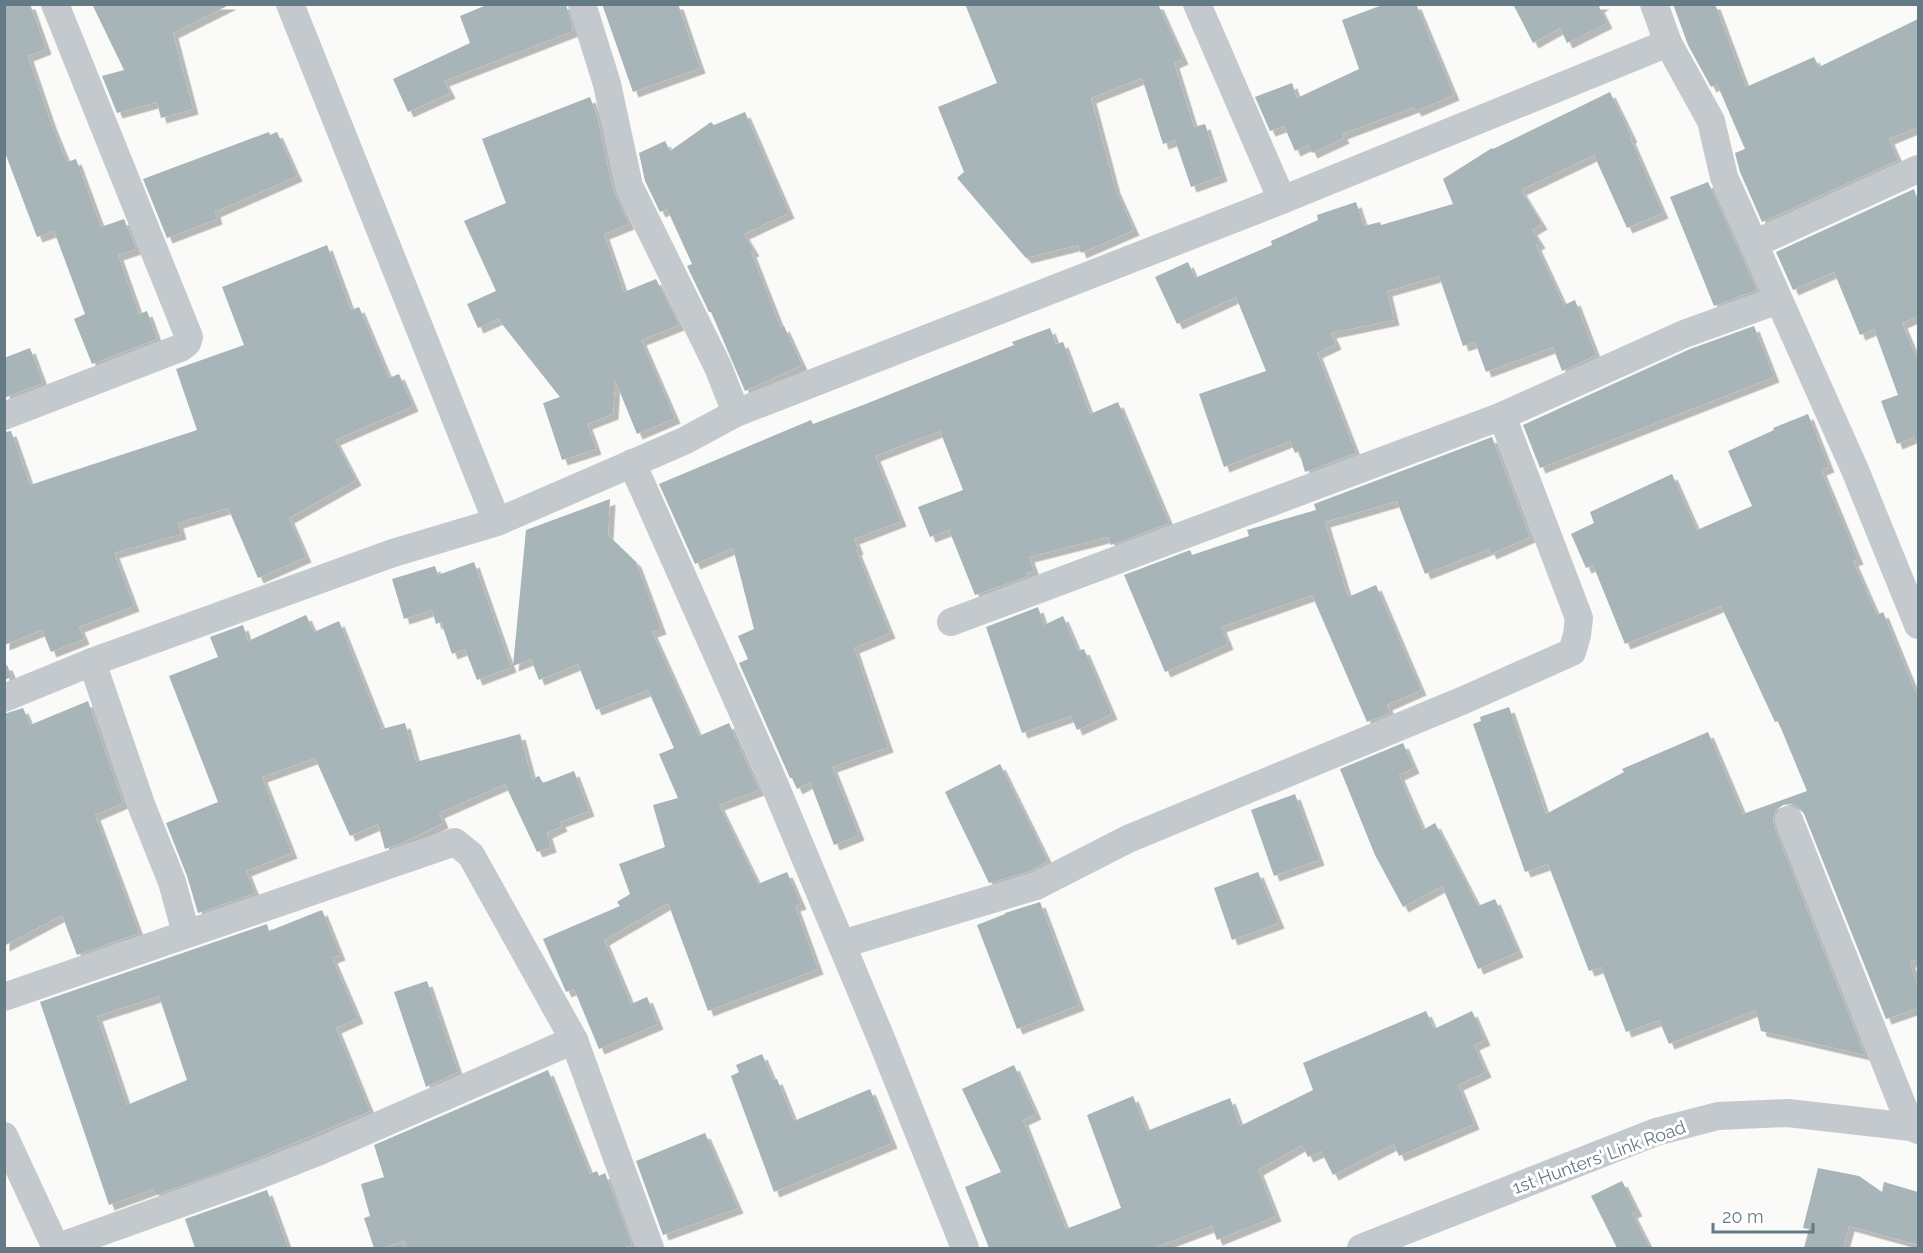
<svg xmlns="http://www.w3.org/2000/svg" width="1923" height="1253" font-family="Raleway,sans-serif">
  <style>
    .building { fill: #a7b4b8; fill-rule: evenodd; filter: url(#shadow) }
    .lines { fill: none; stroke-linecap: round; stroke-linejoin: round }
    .street { stroke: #c3c9cc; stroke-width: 28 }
    .labels { text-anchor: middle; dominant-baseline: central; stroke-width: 6; stroke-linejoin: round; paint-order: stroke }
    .street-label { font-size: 18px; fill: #647a84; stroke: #fff }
  </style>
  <defs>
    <filter id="shadow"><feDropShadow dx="5.5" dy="5.5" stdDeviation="0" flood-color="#0004"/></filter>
  </defs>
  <rect width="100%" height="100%" fill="#fafaf8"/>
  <g class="building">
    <polygon points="4,4 30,4 46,49 28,56 51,123 67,162 76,159 101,227 124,219 136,249 118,255 139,314 147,311 157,339 92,364 74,319 85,314 54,231 37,237 4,150"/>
    <polygon points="92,4 231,4 173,33 193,109 161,118 157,102 117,113 102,76 124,70"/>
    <polygon points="489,4 566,4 573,31 444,81 450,93 408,112 393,79 470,43 460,16"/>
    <polygon points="602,4 678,4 700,68 633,92"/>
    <polygon points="965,4 1158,4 1183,59 1174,63 1194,127 1205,124 1222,176 1191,187 1175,140 1163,144 1142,78 1091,98 1115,188 1134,230 1081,253 1078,245 1026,258 957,178 964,172 938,107 997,83"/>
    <polygon points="1385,4 1416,4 1454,95 1416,111 1414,107 1342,134 1344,138 1312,153 1308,145 1295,151 1284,126 1270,131 1255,97 1292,83 1297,98 1359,69 1342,20"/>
    <polygon points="1513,4 1604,4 1599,7 1607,23 1567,43 1560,28 1533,43"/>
    <polygon points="1673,4 1715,4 1746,87 1814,57 1819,67 1918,19 1918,127 1889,139 1898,160 1762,222 1740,172 1735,153 1745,149 1717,84 1711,87 1688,45"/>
    <polygon points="1610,92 1632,137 1630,138 1663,213 1627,228 1594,155 1521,190 1542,224 1532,230 1540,243 1536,245 1564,305 1575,300 1596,355 1562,371 1553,347 1486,372 1475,342 1463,346 1439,276 1387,291 1394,320 1331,333 1336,344 1317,353 1356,453 1305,472 1299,451 1295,453 1290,441 1224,467 1199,394 1266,371 1236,297 1177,324 1155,277 1188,262 1195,278 1272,245 1271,241 1318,220 1317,215 1356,202 1364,226 1380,222 1381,225 1453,204 1443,179 1492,148 1493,149"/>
    <polygon points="590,97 597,116 613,190 629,224 604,234 624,292 656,279 679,325 641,340 675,418 637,434 615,380 613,414 587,424 596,449 562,460 543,403 560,397 498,319 478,328 467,304 496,291 464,221 506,203 482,139"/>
    <polygon points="745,112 789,213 744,234 754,251 751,252 781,328 784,326 802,365 745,391 711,312 709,312 687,266 692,264 667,209 660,212 645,181 639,153 665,141 670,151 711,122 714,125"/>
    <polygon points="269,132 270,135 277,132 297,176 215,212 217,219 167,238 143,179"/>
    <polygon points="1708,182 1757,290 1714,306 1670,197"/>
    <polygon points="1914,189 1918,201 1918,316 1902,323 1918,361 1918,441 1916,442 1914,437 1897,444 1881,401 1898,395 1874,329 1860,335 1834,272 1793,290 1776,252"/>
    <polygon points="327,245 351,310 359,307 389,378 399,374 413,406 335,440 356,480 289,518 306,557 258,578 228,508 178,523 181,534 114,553 134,606 79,627 84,639 51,652 42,630 4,645 4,432 11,431 30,485 197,430 176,369 244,345 222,287"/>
    <polygon points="1754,326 1774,377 1540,468 1523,425 1690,349"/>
    <polygon points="1050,328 1056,344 1063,342 1090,414 1118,402 1169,523 1111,545 1108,537 1029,557 1034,571 1027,573 1028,576 975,595 949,530 930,537 918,507 963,490 940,431 875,456 901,521 854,539 858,549 856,550 890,633 854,648 888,747 832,767 859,835 834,845 810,782 797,789 792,778 790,778 739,663 748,659 738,636 754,629 733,548 695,564 659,484 811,420 813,424 863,405 1014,345 1012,342"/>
    <polygon points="30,348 43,383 4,398 4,358"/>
    <polygon points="1808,414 1829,467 1821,470 1858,559 1853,561 1877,615 1883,612 1918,698 1918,959 1910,962 1918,988 1918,1008 1886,1019 1804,814 1799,807 1792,804 1783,805 1776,810 1773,818 1774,826 1865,1055 1761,1031 1756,1010 1669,1044 1659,1020 1626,1032 1601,967 1589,971 1548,864 1525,872 1473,724 1481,721 1480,717 1509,707 1546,814 1624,772 1622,769 1708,732 1743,814 1807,791 1778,721 1775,722 1721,606 1625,644 1593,565 1586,568 1571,534 1594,523 1590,512 1672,474 1697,530 1752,506 1728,451 1774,430 1773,428"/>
    <polygon points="1492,437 1530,537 1491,554 1489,549 1425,574 1397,501 1325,522 1348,597 1376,585 1421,690 1387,705 1390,713 1367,722 1312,595 1221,627 1228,644 1165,672 1124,575 1190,550 1192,555 1249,536 1247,530 1316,510 1314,504"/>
    <polygon points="610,499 608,535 636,562 661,629 652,632 699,736 729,723 759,790 719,805 758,884 787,872 801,904 795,906 818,969 708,1011 668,903 604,940 631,1004 647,997 658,1024 599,1049 574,989 566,992 543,939 620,906 617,902 630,894 619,864 665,847 653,805 678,798 659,754 674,748 648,690 596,710 578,664 539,680 531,659 513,666 526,530"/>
    <polygon points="474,562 511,667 477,680 465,649 452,654 441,622 436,624 432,610 404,619 392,579 435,566 438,575"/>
    <polygon points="1038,607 1044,625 1063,616 1078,651 1084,649 1112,714 1077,730 1071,716 1022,733 986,627"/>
    <polygon points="306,615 314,632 339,621 382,729 405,723 416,762 520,734 532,779 539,776 543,783 574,771 589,811 560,822 562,826 547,833 551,847 537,852 505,784 439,813 443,823 402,843 385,849 378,824 350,836 315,758 262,777 292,853 246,871 255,893 198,913 187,876 166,823 218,802 169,676 218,657 210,637 243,625 248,641"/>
    <polygon points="4,665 7,665 12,677 4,680"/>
    <polygon points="88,701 123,803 95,815 139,933 77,955 62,915 4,946 4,714 23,708 30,725"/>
    <polygon points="1403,743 1414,768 1399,775 1423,830 1435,823 1478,906 1495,899 1518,952 1478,969 1442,886 1403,907 1375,855 1340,769"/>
    <polygon points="1000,764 1048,861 1030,871 989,883 945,792"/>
    <polygon points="1295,794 1319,860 1274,876 1251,810"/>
    <polygon points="1258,872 1279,923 1232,940 1214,888"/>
    <polygon points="1040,902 1079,1005 1017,1029 977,925 1005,914 1005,913"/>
    <path d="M322,910L340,955L332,958L358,1018L336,1028L370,1111L248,1162L156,1195L153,1189L109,1205L40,1002L267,924L269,931ZM159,996L187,1080L127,1105L97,1016Z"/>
    <polygon points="427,981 458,1072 426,1087 394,992"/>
    <polygon points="1426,1011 1434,1029 1472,1011 1485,1040 1474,1045 1486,1072 1458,1085 1474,1124 1399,1156 1394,1144 1333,1175 1321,1151 1308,1157 1302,1145 1258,1170 1276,1216 1217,1240 1212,1226 1153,1248 989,1248 965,1187 1001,1172 962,1089 1014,1065 1036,1114 1023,1120 1066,1229 1121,1208 1087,1115 1133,1096 1147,1131 1230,1098 1240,1126 1313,1090 1303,1063"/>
    <polygon points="762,1054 773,1080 777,1079 794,1121 870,1089 892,1143 774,1192 731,1076 739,1072 736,1065"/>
    <polygon points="548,1070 590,1174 597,1171 599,1176 605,1173 632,1245 623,1248 407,1248 404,1241 381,1248 374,1248 364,1218 370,1216 361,1184 384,1177 374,1145"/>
    <polygon points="705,1133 738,1208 663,1235 636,1161"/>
    <polygon points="1818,1168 1859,1176 1882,1192 1884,1182 1918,1192 1918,1245 1849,1226 1843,1248 1804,1248 1809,1229 1803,1228"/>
    <polygon points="1622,1181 1637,1211 1632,1213 1650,1248 1617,1248 1591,1196"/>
    <polygon points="267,1190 288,1248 195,1248 185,1219"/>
  </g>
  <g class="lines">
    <g class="street">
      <polyline points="290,4 497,522"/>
      <polyline points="582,4 607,84 629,186 718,367 736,413"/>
      <polyline points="1197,4 1282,200"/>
      <polyline points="1654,4 1668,43 1711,121 1724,177 1855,470 1918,625"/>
      <polyline points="1754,244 1918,169"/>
      <polyline points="4,416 180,348 187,343 189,337 55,4"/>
      <polyline points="632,463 768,769 880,1036 965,1248"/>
      <polyline points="951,622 1502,416 1684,334 1778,300"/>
      <polyline points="92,662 142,807 172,882 186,933"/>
      <polyline points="4,698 92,662 393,553 497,522 684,441 736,413 1282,200 1668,43"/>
      <polyline points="1789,820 1911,1127"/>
      <polyline points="842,944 1036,886 1128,839 1464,700 1572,652 1577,635 1579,618 1502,416"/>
      <polyline points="4,997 455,842 471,855 574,1040 650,1248"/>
      <polyline points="4,1136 56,1248"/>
      <polyline points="56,1248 254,1177 320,1151 574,1040"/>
      <polyline points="1361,1248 1656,1132 1718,1116 1788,1113 1911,1127 1918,1130"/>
    </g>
  </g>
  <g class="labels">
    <g class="street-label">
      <text transform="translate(1599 1157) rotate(-20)">1st Hunters' Link Road</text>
    </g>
  </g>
  <rect width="1923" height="1253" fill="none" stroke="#647a84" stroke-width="12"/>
  <path d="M1713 1223v9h100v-9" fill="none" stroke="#647a84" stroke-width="3"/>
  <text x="1722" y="1223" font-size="18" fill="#647a84" stroke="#ffffff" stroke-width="4.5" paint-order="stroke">20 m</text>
</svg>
